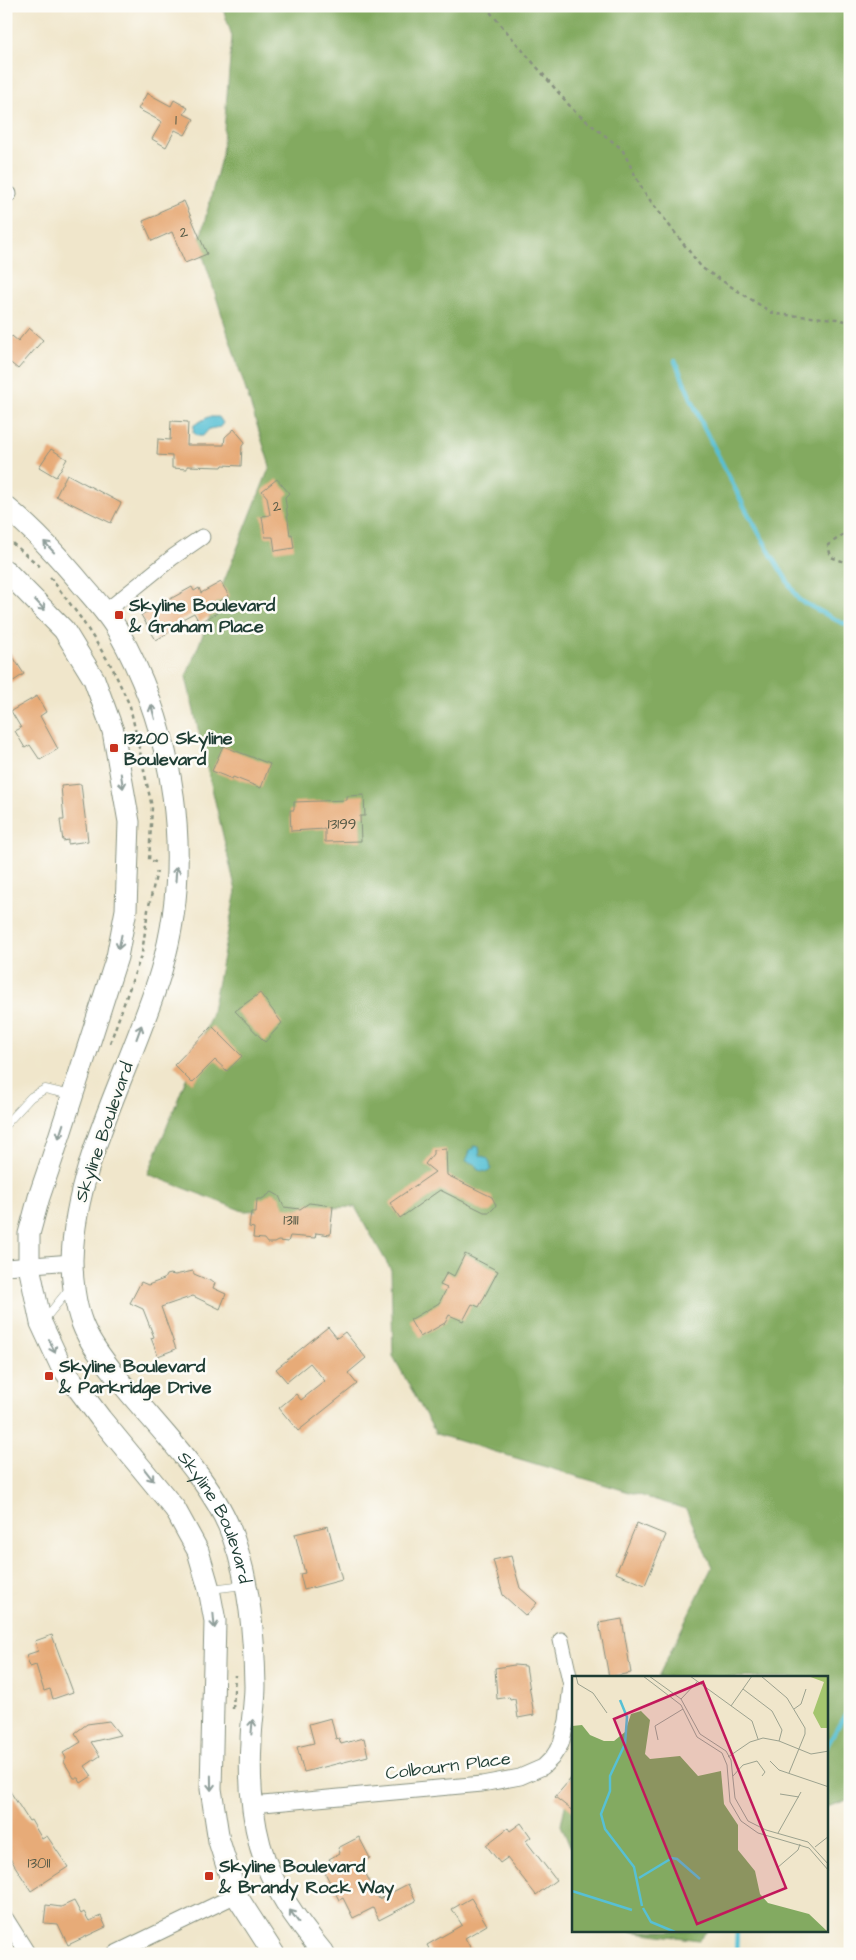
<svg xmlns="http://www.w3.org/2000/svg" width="856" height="1960" font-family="'Architects Daughter',sans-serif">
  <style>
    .forest { fill: #83aa61; stroke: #51744a }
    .water { fill: #57c0d4; stroke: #3b7e84 }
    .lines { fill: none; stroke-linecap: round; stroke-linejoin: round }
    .stream { stroke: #57c0d4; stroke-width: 4.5 }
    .building { fill: #e7ab78 }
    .service-casing { stroke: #889280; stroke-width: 9 }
    .minor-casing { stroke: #889280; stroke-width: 17 }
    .secondary-casing { stroke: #889280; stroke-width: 23 }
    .path { stroke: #889280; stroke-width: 2.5; stroke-dasharray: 4 4; stroke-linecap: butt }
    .service { stroke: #fff; stroke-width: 8 }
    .minor { stroke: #fff; stroke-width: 15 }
    .secondary { stroke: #fff; stroke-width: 21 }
    .oneway { stroke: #8f9e9a }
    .poi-dot { fill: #c8321e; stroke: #fdfcf7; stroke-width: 2 }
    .labels { text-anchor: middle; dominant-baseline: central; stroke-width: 5; stroke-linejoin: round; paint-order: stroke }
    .number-label { font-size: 15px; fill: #515845 }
    .poi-label { font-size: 18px; font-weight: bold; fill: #1f3d34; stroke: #fdfcf7; text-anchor: start }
    .street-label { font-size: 18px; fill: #1f3d34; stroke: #fdfcf7 }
    .inset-river { fill: none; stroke: #57c0d4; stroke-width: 2.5 }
    .inset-road { fill: none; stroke: #9ca28f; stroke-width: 1 }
    .view { fill: #c2185b; fill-opacity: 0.15; stroke: #c2185b; stroke-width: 2.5 }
    .inset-edge { fill: none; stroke: #1f3d34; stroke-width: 2.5 }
  </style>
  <rect width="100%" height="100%" fill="#fdfcf7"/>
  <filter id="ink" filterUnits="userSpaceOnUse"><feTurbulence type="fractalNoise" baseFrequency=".02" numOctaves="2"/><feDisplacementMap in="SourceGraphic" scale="10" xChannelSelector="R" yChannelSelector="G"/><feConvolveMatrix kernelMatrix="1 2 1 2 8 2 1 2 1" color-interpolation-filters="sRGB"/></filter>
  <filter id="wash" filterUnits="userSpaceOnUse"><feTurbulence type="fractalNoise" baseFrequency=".0096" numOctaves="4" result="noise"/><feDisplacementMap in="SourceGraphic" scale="20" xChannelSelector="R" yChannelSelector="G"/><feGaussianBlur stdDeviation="1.12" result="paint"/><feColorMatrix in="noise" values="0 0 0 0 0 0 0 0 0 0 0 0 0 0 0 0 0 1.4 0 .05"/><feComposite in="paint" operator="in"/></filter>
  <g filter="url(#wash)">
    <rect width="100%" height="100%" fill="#f0e6cb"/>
    <g class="forest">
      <polygon points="222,6 850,6 850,1799 827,1807 827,1678 658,1677 712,1567 686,1509 436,1434 393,1356 391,1270 355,1207 243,1211 148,1174 211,1016 236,891 186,677 270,466 199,243 222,154 232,36"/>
      <polygon points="573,1768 573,1854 561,1825"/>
      <polygon points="629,1931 707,1931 699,1940"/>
    </g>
    <g class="water">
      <polygon points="208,417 219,417 223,423 220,427 209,429 203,436 198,436 193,432 194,425"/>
      <path d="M473,1146L479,1147L480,1155C489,1159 489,1158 491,1169L488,1172L478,1170L475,1164L466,1161L471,1149H474Z"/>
    </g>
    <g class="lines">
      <g class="stream">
        <polyline points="675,361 704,428 745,508 772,556 799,600 842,623 850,624"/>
        <polyline points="827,1746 843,1718 850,1709"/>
        <polyline points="736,1954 737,1931"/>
      </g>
    </g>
    <g id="blocks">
      <g class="building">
        <polygon points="147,93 171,106 174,100 188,108 184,114 194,119 185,135 175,130 166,147 152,139 162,122 138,109"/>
        <polygon points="184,201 207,254 185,263 172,232 152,241 143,221 160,214 159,212"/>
        <polygon points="29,328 43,340 18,369 6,359 6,342 12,336 18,341"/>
        <polygon points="171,421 188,422 187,445 224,445 225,437 234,429 245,442 242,446 241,466 223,465 222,467 187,466 187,469 172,468 172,456 157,455 158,439 170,440"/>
        <polygon points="51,449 67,459 56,477 39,467"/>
        <polygon points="67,474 121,503 111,523 56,496"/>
        <polygon points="277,479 289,493 285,497 290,535 292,534 294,548 275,551 273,537 265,537 262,516 270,515 267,497 262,491"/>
        <polygon points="221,582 229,596 213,605 217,613 199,622 194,613 171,625 173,630 156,640 141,615 192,587 194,591 199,588 201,593"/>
        <polygon points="6,646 24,674 6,686"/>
        <polygon points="37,696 46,712 40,716 58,749 40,760 30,745 25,748 15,731 21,728 11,711"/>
        <polygon points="223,746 270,764 261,788 233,777 232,779 212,771"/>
        <polygon points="81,784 88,841 68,844 68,840 63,841 60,820 64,820 61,786"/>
        <polygon points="364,795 365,816 360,816 361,841 325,842 325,829 291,831 290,810 294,810 294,802 347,800 347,796"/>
        <polygon points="260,993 282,1023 265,1042 235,1011"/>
        <polygon points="212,1026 242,1056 227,1071 215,1060 192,1083 174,1065"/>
        <polygon points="446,1149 447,1175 492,1197 496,1205 494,1208 490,1212 484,1212 440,1190 400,1218 390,1203 435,1172 425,1164 433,1154 433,1150"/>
        <polygon points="272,1192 279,1196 284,1207 300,1209 309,1203 333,1206 330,1235 316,1233 315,1238 290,1236 288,1242 278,1241 274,1243 267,1243 264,1239 253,1238 254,1228 249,1227 251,1212 256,1212 257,1199 262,1199"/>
        <polygon points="465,1254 498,1271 479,1307 472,1304 463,1321 449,1315 445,1323 420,1337 410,1320 439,1303 447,1288 440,1285 447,1272 454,1276"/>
        <polygon points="193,1271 194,1274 215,1283 213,1288 226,1294 220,1309 193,1296 161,1307 176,1349 158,1356 151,1338 154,1337 143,1309 130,1303 141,1282 148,1285 164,1279 166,1275 170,1274 175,1275"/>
        <polygon points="328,1327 337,1338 345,1332 366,1358 348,1373 357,1384 298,1431 279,1408 296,1394 301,1400 325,1381 310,1363 287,1382 276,1369"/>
        <polygon points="637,1523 666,1535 645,1585 616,1573"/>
        <polygon points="328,1526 342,1580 304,1590 300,1574 305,1573 295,1534"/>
        <polygon points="511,1556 520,1588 537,1603 526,1616 503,1595 493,1560"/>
        <polygon points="622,1619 631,1673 609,1677 599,1623"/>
        <polygon points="52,1635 73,1692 53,1699 50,1689 44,1691 36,1665 30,1667 26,1655 38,1651 35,1641"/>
        <polygon points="514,1665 526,1666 534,1715 518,1718 515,1699 510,1700 509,1697 497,1699 495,1668"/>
        <polygon points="331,1718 336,1739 339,1738 341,1744 364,1738 368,1756 304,1772 297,1747 314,1743 309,1724"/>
        <polygon points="109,1721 120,1735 91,1742 100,1756 85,1766 92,1776 81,1783 78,1778 74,1778 64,1762 66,1758 63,1753 81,1742 75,1733 87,1724"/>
        <polygon points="574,1775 574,1812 555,1797"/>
        <polygon points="6,1785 29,1821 31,1820 42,1839 47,1836 68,1867 31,1891 6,1852"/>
        <polygon points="521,1823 531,1837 526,1841 556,1880 536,1895 507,1858 500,1863 486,1845 508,1828 510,1831"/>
        <polygon points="359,1837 370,1858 360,1863 379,1899 408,1884 416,1901 379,1920 373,1908 353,1918 343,1898 339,1900 323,1869 332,1864 329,1859 340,1853 338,1848"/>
        <polygon points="471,1898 487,1925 465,1938 474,1954 432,1954 427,1945 462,1925 452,1909"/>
        <polygon points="74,1901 81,1914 84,1912 89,1921 101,1916 106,1927 68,1945 58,1924 44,1923 46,1905 61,1907"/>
      </g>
    </g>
  </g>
  <g filter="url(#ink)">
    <use href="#blocks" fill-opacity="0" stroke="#889280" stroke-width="1"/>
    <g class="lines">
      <g class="service-casing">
        <g id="service">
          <polyline points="6,1124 31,1097 45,1089 71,1095"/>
          <polyline points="44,1320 70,1288"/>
          <polyline points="211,1589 244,1585"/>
        </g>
      </g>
      <g class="minor-casing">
        <g id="minor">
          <polyline points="6,195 9,194"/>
          <polyline points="105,612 173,557 202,537"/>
          <polyline points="6,1267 72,1262"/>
          <polyline points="252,1805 482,1784 520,1777 543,1767 552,1758 561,1744 567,1721 571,1685 561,1640"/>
          <polyline points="6,1919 28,1954"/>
          <polyline points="114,1954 236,1895"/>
        </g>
      </g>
      <g class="secondary-casing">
        <g id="secondary">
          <path id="s1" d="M6,507C35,531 60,558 84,587C96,601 109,615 118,631C175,732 194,859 161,971C133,1066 75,1160 72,1260C72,1279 75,1305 82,1323C89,1342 103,1360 116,1376C154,1425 213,1479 233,1537C250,1584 254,1636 255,1686C255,1705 251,1723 251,1742C249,1776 251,1811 260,1845C271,1886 297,1921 324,1954"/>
          <polyline points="6,571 64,630 94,679 113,731 129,822 126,910 117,957 52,1159 39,1197 29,1234 29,1266 41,1323 61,1366 101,1419 175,1509 198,1551 209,1589 215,1621 211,1789 219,1841 236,1895 274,1954"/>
        </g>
      </g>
      <g class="path">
        <polyline points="485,6 575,112 622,149 643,191 702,268 774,314 837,319 850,322"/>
        <polyline points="850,530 828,545 831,557 850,564"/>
        <polyline points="6,538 42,568"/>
        <polyline points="50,577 80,617 112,667 130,706 152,807 149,860 159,863"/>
        <polyline points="110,1043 142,953 148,910 157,871"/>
        <polyline points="233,1709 235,1675"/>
      </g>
      <use href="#service" class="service"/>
      <use href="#minor" class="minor"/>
      <use href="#secondary" class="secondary"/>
    </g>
    <defs><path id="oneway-shaft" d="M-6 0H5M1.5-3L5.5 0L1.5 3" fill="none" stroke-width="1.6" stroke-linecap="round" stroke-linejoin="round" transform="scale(1.25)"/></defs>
    <g class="oneway">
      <use href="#oneway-shaft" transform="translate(49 547) rotate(-133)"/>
      <use href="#oneway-shaft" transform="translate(40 605) rotate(47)"/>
      <use href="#oneway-shaft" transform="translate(153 712) rotate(-105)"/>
      <use href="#oneway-shaft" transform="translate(122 781) rotate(81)"/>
      <use href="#oneway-shaft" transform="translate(176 874) rotate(-86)"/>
      <use href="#oneway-shaft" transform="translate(120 942) rotate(102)"/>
      <use href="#oneway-shaft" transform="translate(139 1032) rotate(-70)"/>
      <use href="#oneway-shaft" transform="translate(61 1131) rotate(108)"/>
      <use href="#oneway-shaft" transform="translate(52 1346) rotate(66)"/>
      <use href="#oneway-shaft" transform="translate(149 1475) rotate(52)"/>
      <use href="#oneway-shaft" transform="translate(214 1621) rotate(85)"/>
      <use href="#oneway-shaft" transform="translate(252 1727) rotate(-85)"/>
      <use href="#oneway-shaft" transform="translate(211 1783) rotate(89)"/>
      <use href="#oneway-shaft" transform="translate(294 1916) rotate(-126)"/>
    </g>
  </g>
  <g class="poi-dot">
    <rect x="114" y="610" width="10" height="10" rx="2.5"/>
    <rect x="109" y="743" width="10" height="10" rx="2.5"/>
    <rect x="44" y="1371" width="10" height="10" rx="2.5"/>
    <rect x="204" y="1871" width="10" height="10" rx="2.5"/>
  </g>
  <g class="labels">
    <g class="number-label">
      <text x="176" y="120">1</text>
      <text x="184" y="232">2</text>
      <text x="277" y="506">2</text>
      <text x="342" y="824">13199</text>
      <text x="291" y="1220">13111</text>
      <text x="39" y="1863">13011</text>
    </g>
    <g class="poi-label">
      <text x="129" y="605">Skyline Boulevard<tspan x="129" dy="21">&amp; Graham Place</tspan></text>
      <text x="124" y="738">13200 Skyline<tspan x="124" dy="21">Boulevard</tspan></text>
      <text x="59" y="1366">Skyline Boulevard<tspan x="59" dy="21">&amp; Parkridge Drive</tspan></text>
      <text x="219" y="1866">Skyline Boulevard<tspan x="219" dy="21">&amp; Brandy Rock Way</tspan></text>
    </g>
    <g class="street-label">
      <text transform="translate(104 1132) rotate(-71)">Skyline Boulevard</text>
      <text stroke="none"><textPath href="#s1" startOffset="1125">Skyline Boulevard</textPath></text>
      <text transform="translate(448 1766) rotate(-7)">Colbourn Place</text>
    </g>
  </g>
  <g transform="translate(572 1676)">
    <rect width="256" height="256" fill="#f0e6cb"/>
    <path d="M236,0H256V52H249L241,37L252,6Z" fill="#a4c56e"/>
    <path d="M69,35L78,44L73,78L78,83L108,80L126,100L149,95L152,128L166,149V174L183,195L188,218L196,227L237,238L256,256H0V50L10,49L18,59L32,65H42L53,56L59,38Z" fill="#83aa61"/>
    <path class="inset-river" d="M48,24L55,41L53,68L38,100V115L29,138L33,153L62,191L70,230M67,202L100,182L105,183L128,203M0,215L60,234M71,232L79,246L103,256"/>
    <path class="inset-road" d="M4,0L6,8L21,17L35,37M71,0L109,29L125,61L150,77L155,89L158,126L169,145L186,157L237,172L257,195M77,0L109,23L128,58L154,75L159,84L163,122L176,145L194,154L236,166L257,189M118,0L180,45L186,63M189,0L215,22L233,52V58L217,97M171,13L200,35L210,54L207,65M109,23L125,6M159,30L180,0M222,33L229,28L234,13M86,64L83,50L111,33M156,81L178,66L191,62L207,65L239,78L257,75M198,85L207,94L257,111M161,100L171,89L185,85L193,96L190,100M208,118L227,121M206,157L229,116M243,171L257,160M205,192L226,174L228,168"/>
    <path class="view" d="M131,6L214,212L125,248L42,43Z"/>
    <rect width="256" height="256" class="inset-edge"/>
  </g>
  <rect width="856" height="1960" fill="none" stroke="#fdfcf7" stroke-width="25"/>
</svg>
